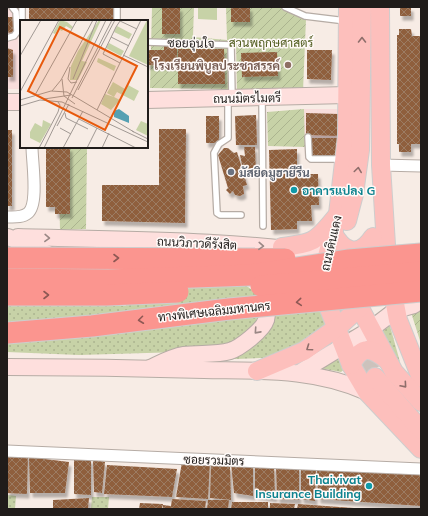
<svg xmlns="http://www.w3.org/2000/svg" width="428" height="516" font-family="Mulish,Sarabun,sans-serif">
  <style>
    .commercial { fill: #f8dddb }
    .grass { fill: url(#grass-dots) }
    .park { fill: #c7d2a7 }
    .garden { fill: url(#garden-furrows) }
    .building { fill: url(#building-cross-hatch); filter: url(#shadow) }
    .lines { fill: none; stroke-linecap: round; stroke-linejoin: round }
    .primary-tunnel { stroke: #ccc2bc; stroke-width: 18; stroke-dasharray: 18 9; stroke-linecap: butt }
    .lane-casing { stroke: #b6aca5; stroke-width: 8 }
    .street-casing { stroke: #b6aca5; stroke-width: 13 }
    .secondary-casing { stroke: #b6aca5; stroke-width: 18 }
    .primary-casing { stroke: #cecdcd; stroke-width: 20 }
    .lane { stroke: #fff; stroke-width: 5.5 }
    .street { stroke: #fff; stroke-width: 11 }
    .secondary { stroke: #fedfdd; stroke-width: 16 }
    .primary { stroke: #fdbfbc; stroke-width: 18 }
    .highway-bridge-casing { stroke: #cecdcd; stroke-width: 23; stroke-linecap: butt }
    .highway-bridge { stroke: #fb958f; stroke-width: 21 }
    .oneway { stroke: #8e6e6b }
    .oneway2 { stroke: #9a8785 }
    .oneway3 { stroke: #8e5854 }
    .education-dot { fill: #8d6e63; stroke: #fffaf8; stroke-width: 1.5 }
    .worship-dot { fill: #6b7280; stroke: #fffaf8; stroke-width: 1.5 }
    .culture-dot { fill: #0f9aa8; stroke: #fffaf8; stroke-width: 1.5 }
    .labels { text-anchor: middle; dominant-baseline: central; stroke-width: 3; stroke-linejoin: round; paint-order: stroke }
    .park-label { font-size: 12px; fill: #505c1e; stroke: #fffaf8 }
    .street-label { font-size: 12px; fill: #201c1a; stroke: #fffaf8 }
    .education-label { font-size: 12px; font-weight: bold; fill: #785e54; stroke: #fffaf8; text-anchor: end }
    .worship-label { font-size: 12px; font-weight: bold; fill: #5b616d; stroke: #fffaf8; text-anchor: start }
    .culture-label { font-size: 12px; font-weight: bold; fill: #0d838f; stroke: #fffaf8; text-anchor: start }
    .inset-road { fill: none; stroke: #a19994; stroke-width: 1 }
    .view { fill: #e8590c; fill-opacity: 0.15; stroke: #e8590c; stroke-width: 2 }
    .inset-edge { fill: none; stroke: #201c1a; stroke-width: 2 }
  </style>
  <defs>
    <pattern id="grass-dots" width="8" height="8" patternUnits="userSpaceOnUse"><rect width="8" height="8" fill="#c7d2a7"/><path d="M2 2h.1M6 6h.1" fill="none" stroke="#abb48f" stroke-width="1.8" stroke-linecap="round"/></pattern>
    <pattern id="garden-furrows" width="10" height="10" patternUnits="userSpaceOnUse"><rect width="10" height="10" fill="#c7d2a7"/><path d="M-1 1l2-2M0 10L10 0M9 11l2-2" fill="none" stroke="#abb48f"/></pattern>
    <pattern id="building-cross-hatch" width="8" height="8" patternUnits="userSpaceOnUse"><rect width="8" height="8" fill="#8f5f3e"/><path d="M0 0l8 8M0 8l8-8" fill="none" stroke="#9c7b63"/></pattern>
    <filter id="shadow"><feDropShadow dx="2.5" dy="4.5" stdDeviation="1" flood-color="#0004"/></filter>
  </defs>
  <rect width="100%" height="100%" fill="#f7ece5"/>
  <g class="commercial">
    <polygon points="7,7 18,7 19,89 7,89"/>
    <polygon points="304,109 342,109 340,159 305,160"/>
  </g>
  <g class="grass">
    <path d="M113,278L236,279L254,291C261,318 259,321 241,342L181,352L79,355L7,352L11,322H7V306H126Z"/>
    <polygon points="314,278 328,328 283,357 235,359 234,354 273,314"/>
    <polygon points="390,326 400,362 393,357 381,332"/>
    <polygon points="337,357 340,358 345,369 341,372 320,368"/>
    <polygon points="7,495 16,496 15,509 7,509"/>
    <polygon points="92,497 109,497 108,509 91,509"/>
  </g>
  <polygon class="park" points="198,7 217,7 217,20 198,19"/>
  <g class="garden">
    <polygon points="152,7 194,7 193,37 227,40 226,7 280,7 306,19 303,91 237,94 236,41 227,40 228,89 150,88"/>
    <polygon points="304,109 305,147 268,146 267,112"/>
    <polygon points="58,147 87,147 86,229 60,230"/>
    <polygon points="410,309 421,309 421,344"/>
  </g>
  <g class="building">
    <rect x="29" y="7" width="85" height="14"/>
    <rect x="162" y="7" width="18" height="27"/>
    <rect x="231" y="7" width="19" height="15"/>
    <rect x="400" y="7" width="11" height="9"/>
    <polygon points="7,17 13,17 14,32 7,33"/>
    <polygon points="399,29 411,29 412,36 421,36 421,144 411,144 411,152 399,152 399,144 397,144 397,35 399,35"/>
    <polygon points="164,45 177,45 177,66 147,65 147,50 164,50"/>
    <polygon points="7,48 13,50 13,77 7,77"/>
    <polygon points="178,49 224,49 225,84 178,84"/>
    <polygon points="307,50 332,50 331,80 307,79"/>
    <polygon points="277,52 278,76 242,77 241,53"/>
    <polygon points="306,113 339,114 339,136 306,135"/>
    <polygon points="256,115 257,145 236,145 235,116"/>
    <rect x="206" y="116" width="13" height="27"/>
    <polygon points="159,129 186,129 185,223 102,221 102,185 159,185"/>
    <rect x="7" y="130" width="5" height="76"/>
    <polygon points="312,138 337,138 337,157 312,156"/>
    <polygon points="46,147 70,147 70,214 55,214 55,207 46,207"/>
    <polygon points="244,147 255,147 256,173 246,173 246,165 242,165 240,155 245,156"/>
    <polygon points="224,148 228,148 234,153 237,152 247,185 243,186 244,194 240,196 235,195 233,191 230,194 226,190 228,188 218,155"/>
    <polygon points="297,149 297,174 318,174 319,205 311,205 312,221 297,221 297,229 271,230 269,150"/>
    <polygon points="7,454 28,454 27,494 7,493"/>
    <polygon points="29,457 69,462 65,493 30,493"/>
    <polygon points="74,458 91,459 91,495 74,494"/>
    <polygon points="93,459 105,462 102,493 94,492"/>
    <polygon points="210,461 208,499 176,497 182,462"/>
    <polygon points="231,463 253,464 253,496 234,493"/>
    <polygon points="107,465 177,469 172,497 104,494"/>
    <polygon points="211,465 230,466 231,500 210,498"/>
    <polygon points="276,465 299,466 299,500 277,499"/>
    <polygon points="255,466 274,466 275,498 255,495"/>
    <polygon points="301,466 316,467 315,501 301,499"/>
    <polygon points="317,468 421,473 421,506 318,499"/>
    <polygon points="89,498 88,509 53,509 53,500"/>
    <polygon points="172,499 206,501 205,509 163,509 163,505 171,506"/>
    <polygon points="208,500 229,500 228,509 207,509"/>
    <polygon points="232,502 268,502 268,509 231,509"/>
    <polygon points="140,503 163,504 162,509 139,509"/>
    <polygon points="270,503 295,504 294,509 270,509"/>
    <polygon points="298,504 354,508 354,509 297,509"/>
  </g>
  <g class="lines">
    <polyline class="primary-tunnel" points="345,304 359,348 375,377"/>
    <g class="lane-casing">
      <g id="lane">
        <polyline points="22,7 22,21"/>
        <polyline points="285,7 305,16 346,21"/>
        <polyline points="117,21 117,7"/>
        <polyline points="7,38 14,36 17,32 16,12 12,7"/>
        <polyline points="147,42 231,45 232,97"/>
        <polyline points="262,97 263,226"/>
        <polyline points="228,100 228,138 219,144 214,153 217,213 220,215 241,215"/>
        <polyline points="308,137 309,157 311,159 342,159"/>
      </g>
    </g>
    <g class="street-casing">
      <g id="street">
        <polyline points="381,165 421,166"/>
        <path d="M7,217C14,217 22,218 28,213C39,204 32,162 32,147"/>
        <polyline points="7,451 421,469"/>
      </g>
    </g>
    <g class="secondary-casing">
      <g id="secondary">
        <polyline points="147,100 347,95"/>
        <polyline points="7,102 21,102"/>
        <polyline points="8,237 74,265 112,273"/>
        <path d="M18,237C125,240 234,239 340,256"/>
        <path d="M7,367C73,367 138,368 204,370C259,371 315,368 367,392"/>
        <path d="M150,368C161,363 172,357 184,355C199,353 216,355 230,351C240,348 263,330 266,320C268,311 267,304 264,296"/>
        <polyline points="299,373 371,329 396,310 414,305"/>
      </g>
    </g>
    <g class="primary-casing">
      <g id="primary">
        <polyline points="348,7 347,136 338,214 323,272 328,306 351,365 367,392 421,449"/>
        <polyline points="380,7 381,165 387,261 398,320 421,378"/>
        <polyline points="347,221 354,194 360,150 362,7"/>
        <path d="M333,233C344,253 359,258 373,237"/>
        <path d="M282,247C313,243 315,243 336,217"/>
        <polyline points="348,286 394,372 421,402"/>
        <path d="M351,365C362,345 370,347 387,360"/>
        <polyline points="257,371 304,351 339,326 360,307 363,296"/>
        <polyline points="375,377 421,430"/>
      </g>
    </g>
    <use href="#lane" class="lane"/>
    <use href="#street" class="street"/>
    <use href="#secondary" class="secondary"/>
    <use href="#primary" class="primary"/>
    <g class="highway-bridge-casing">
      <g id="highway-bridge">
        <polyline points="7,258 285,259"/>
        <polyline points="7,279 108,280 251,275 349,260 421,254"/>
        <polyline points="261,286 421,272"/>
        <polyline points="7,295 106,295 178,292"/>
        <polyline points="7,333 92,326 229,309 421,291"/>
      </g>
    </g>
    <use href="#highway-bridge" class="highway-bridge"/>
  </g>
  <defs><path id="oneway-chevron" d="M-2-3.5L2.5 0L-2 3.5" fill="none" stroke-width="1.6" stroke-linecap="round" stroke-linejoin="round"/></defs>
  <g class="oneway">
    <use href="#oneway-chevron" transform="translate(362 40) rotate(-90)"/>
    <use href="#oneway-chevron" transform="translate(358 170) rotate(-82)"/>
    <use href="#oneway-chevron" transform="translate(309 348) rotate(145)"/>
    <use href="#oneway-chevron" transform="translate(404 385) rotate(49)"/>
  </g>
  <g class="oneway2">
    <use href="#oneway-chevron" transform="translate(47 238) rotate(2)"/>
    <use href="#oneway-chevron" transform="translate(261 246) rotate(3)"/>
    <use href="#oneway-chevron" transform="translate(257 331) rotate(132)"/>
  </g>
  <g class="oneway3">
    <use href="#oneway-chevron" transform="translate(116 258)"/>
    <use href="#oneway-chevron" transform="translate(46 295)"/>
    <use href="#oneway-chevron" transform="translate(299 302) rotate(175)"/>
    <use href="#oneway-chevron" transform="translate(141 320) rotate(173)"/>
  </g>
  <circle class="education-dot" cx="288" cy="65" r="4"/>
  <circle class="worship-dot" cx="231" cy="172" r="4"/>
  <g class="culture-dot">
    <circle cx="294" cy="190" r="4"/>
    <circle cx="369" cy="486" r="4"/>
  </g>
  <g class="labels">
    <g class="park-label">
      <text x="271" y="42">สวนพฤกษศาสตร์</text>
    </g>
    <g class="street-label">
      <text transform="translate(191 43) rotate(1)">ซอยอุ่นใจ</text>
      <text transform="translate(247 98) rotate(-1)">ถนนมิตรไมตรี</text>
      <text transform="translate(197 243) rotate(3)">ถนนวิภาวดีรังสิต</text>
      <text transform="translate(331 243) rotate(-77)">ถนนดินแดง</text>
      <text transform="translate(214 311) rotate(-6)">ทางพิเศษเฉลิมมหานคร</text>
      <text transform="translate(214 460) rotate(2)">ซอยรวมมิตร</text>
    </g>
    <g class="education-label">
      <text x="280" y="65">โรงเรียนพิบูลประชาสรรค์</text>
    </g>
    <g class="worship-label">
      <text x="239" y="172">มัสยิดมูฮายีรีน</text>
    </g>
    <g class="culture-label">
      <text x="302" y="190">อาคารแปลง G</text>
      <text x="361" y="479" text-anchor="end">Thaivivat<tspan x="361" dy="14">Insurance Building</tspan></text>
    </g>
  </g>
  <g transform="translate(20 20)">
    <rect width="128" height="128" fill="#f7ece5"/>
    <path d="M40,0L47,2L53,7L51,9L46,6L42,11L38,9L35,14L33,13ZM79,0H81L62,41L67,42L58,60H50L51,46L58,31ZM121,101L128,104V116L116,110Z" fill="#c7d2a7"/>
    <path d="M127,0H128V45L109,36Z" fill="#c7d2a7"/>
    <path d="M97,6L112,14L109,19L94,12ZM89,23L104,31L101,36L86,28ZM78,38L96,46L94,51L77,42ZM93,62L105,69L108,65L119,71L114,81L97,72L94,77L100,80L91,90L81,84L85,74L94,77L87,73ZM23,100L31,104L20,123L10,118V112L15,103L22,107Z" fill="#c7d2a7"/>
    <path d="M99,89L109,96V103L94,97V91Z" fill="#56a0b2"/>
    <path class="inset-road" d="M91,17L109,26M103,35L128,47M0,36L21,0M100,43L83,34L96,7L100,1L117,9M50,47L48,59L51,63L57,62M42,59L44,76L55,84M53,59L77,0M58,70L95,0M32,71L41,60L73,0M0,72L39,0M15,75L57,0M52,78L92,0M24,79L51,75M0,80L31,71L47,72L114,112M0,86L20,80L42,82L128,122M77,90L121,0M45,93L46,98L68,109M59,99L116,128M37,106L49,84M40,108L51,114M112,111L128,119M19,128L38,92L40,85L38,82M24,128L86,0M43,128L63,91M67,128L77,108M82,128L89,113"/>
    <path class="view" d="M40,7L117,46L85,110L8,71Z"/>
    <rect width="128" height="128" class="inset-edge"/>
  </g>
  <rect width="428" height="516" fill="none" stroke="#201c1a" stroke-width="16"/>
</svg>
